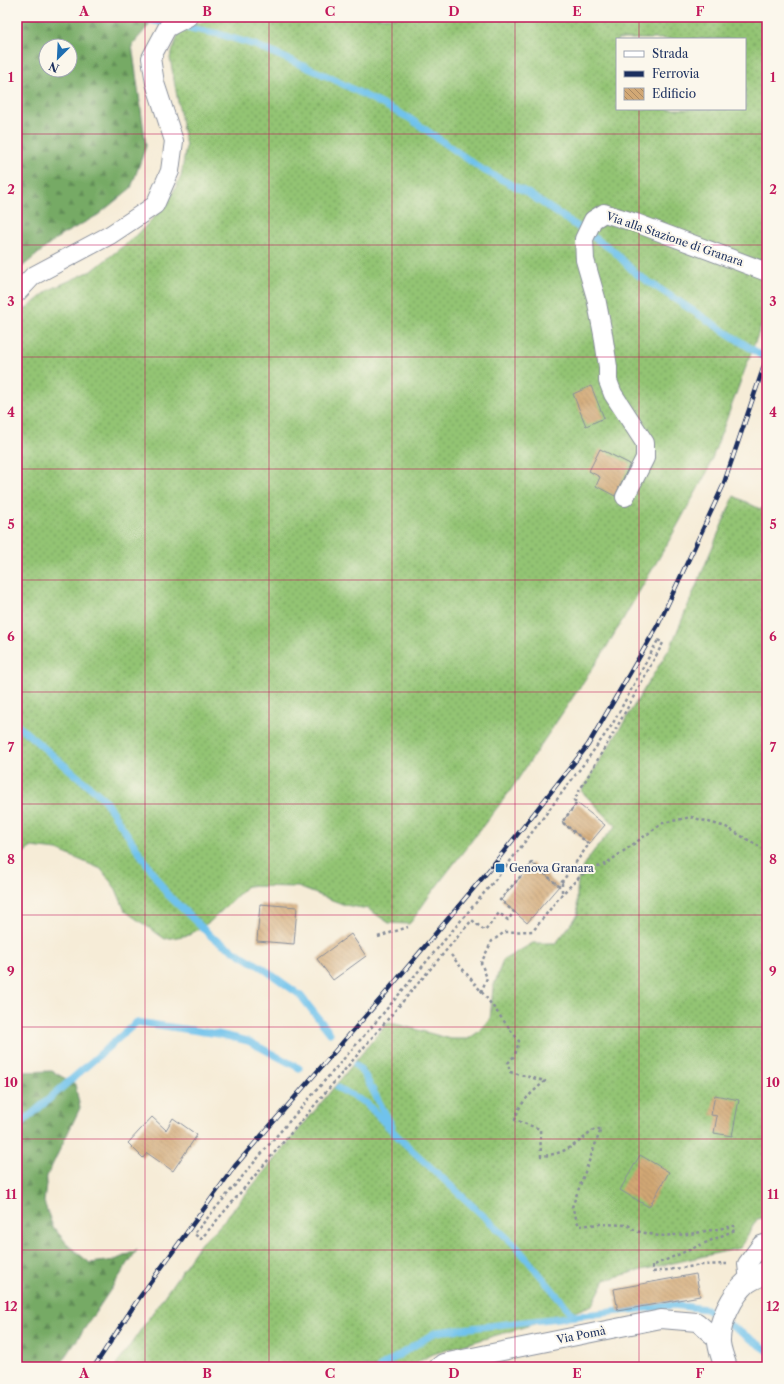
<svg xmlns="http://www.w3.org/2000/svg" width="784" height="1384" font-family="'Libre Caslon Text',serif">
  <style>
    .grass { fill: url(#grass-dots); stroke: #577a68; fill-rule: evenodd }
    .forest { fill: url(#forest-firs); stroke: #486c62; fill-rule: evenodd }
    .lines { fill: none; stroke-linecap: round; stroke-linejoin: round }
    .stream { stroke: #70c2ec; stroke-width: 7 }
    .building { fill: url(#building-back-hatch) }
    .minor-casing { stroke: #888e9a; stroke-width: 20 }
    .tertiary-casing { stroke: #888e9a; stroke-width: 24 }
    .path { stroke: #888e9a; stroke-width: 2.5; stroke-dasharray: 3 3; stroke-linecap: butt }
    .minor { stroke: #fff; stroke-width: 18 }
    .tertiary { stroke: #fff; stroke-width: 22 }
    .rail-casing { stroke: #1b2f5e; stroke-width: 4.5 }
    .rail { stroke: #fbf7ec; stroke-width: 3; stroke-dasharray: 9; stroke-linecap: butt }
    .grid { fill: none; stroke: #c2185b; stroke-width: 1; stroke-opacity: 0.55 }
    .poi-dot { fill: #1f6fb2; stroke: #fbf7ec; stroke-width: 1.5 }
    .labels { text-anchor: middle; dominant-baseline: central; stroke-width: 4; stroke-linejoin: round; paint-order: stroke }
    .street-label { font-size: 11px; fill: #1b2f5e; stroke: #fbf7ec }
    .poi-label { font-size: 11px; fill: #1b2f5e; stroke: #fbf7ec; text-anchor: start }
    .neatline { fill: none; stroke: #c2185b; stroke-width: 1.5 }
    .grid-label { font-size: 13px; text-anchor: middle; font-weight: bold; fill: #c2185b }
  </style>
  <defs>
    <pattern id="grass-dots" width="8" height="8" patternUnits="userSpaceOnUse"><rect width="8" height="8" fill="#93c473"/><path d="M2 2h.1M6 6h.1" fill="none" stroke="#77a062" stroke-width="1.8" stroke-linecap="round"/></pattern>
    <pattern id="forest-firs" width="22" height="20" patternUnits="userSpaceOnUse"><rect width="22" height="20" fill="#76aa65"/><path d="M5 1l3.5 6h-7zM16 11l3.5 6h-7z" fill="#608b56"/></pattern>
    <pattern id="building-back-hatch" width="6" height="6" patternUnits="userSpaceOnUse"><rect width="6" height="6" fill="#d2a875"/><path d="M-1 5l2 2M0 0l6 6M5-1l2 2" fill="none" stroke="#aa8963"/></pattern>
  </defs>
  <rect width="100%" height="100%" fill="#fbf7ec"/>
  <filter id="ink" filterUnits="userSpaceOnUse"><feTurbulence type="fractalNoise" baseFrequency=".025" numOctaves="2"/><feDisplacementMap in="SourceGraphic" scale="8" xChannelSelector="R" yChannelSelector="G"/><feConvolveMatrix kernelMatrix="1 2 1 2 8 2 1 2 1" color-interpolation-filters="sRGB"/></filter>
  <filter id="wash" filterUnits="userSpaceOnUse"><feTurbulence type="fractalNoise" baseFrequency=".012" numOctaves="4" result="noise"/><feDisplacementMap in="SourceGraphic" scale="16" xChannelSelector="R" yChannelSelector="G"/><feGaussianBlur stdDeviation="0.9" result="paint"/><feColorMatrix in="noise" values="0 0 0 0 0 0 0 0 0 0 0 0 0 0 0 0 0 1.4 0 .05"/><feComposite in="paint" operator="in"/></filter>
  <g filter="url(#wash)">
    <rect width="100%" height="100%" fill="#f6ecd7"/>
    <g class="grass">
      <path d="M216,17H767V320L761,326L707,472L666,546L606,648L510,791L432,892L411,922L409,924L389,923L368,909L345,905L298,887L247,886L211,921L189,935L165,939L125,911L116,889L101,869L57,850L32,847L17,857V316L49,290L93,270L137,235L167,204L181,177L186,146L170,58L180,29ZM617,39H745V109H617Z"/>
      <path d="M734,496L760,509L767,506V1217L757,1219L740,1248L633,1272L605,1280L592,1305L574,1312L430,1355L410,1367H115L201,1243L216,1230L388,1022L451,1039H468L480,1031L490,1019L493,988L503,960L533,943H556L578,915C577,903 576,889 579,877C586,857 602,841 616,826L581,791L671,646Z"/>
    </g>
    <g class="forest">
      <path d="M17,17H156L132,45L146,146L131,188L98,215L60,236L17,271ZM46,46H70V70H46Z"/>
      <polygon points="52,1071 75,1084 80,1108 47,1176 44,1202 53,1227 70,1247 90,1263 115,1260 137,1250 59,1367 17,1367 17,1072"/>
    </g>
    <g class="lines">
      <g class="stream">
        <polyline points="135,17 219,34 255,45 329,77 409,118 483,170 526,192 614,251 635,273 767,359"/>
        <polyline points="17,725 103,798 167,894 213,938 261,967 300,995 330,1033"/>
        <polyline points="356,1065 365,1076 392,1126"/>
        <polyline points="338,1088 366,1103 401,1140 516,1246 574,1316"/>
        <polyline points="17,1127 137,1022 218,1034 248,1041 299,1068"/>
        <polyline points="380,1367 436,1332 673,1305 706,1309 767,1350"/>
      </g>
    </g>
    <g id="blocks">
      <g class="building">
        <polygon points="591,386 604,418 586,426 573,394"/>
        <polygon points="600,449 630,464 615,496 596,486 600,477 589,471"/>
        <polygon points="577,803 605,825 589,844 562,822"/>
        <polygon points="532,863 559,886 527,923 501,900"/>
        <polygon points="260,904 297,907 294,944 257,941"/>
        <polygon points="351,934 366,956 333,980 317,959"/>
        <polygon points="715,1095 739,1100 732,1136 714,1133 717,1116 711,1115"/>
        <polygon points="152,1117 166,1130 173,1118 197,1135 173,1171 147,1153 143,1158 128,1143"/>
        <polygon points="640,1155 669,1172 649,1207 620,1190"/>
        <polygon points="696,1274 700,1296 618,1311 614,1289"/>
      </g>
    </g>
  </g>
  <g filter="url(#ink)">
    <use href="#blocks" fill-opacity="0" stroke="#888e9a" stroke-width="1"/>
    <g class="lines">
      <g class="minor-casing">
        <g id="minor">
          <polyline points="17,293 33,276 110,235 155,205 170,171 174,141 155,83 151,58 167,28 188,17"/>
          <polyline points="625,497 645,458 645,443 613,394 608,381 608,367 603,334 596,298 585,260 584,239 593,220 604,213 636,223 767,272"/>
          <polyline points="749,1281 747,1264 761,1245 767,1243"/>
          <polyline points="438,1367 443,1363 661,1319 697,1322 719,1341"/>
        </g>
      </g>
      <g class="tertiary-casing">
        <path id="tertiary" d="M726,1367C723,1359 720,1351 719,1343C718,1323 733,1294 747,1282C753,1278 761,1275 767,1272"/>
      </g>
      <g class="path">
        <polygon points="658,640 663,643 617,727 574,800 577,803 562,822 589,844 559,886 532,863 500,900 514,912 508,920 499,913 485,931 472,920 201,1239 194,1234 273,1140 375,1023 505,868 586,761 612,725"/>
        <polyline points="562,883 562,894"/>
        <polyline points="378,937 408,927"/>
        <path d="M451,955L485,996L519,1041L515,1055L508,1063L510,1072L545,1081C532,1093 519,1102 515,1120L540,1129L541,1156C566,1154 576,1144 595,1129H601L572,1207L579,1226L600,1224L628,1225L636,1231L659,1236L690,1234L734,1226L735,1230L652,1266L653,1272L702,1265L727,1264"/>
        <polyline points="481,992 487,978 481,963 492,941 505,932 533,931 562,894 586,871 604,865 663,823 691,817 726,827 767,851"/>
      </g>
      <use href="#minor" class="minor"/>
      <use href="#tertiary" class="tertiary"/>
      <g class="rail-casing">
        <polyline id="rail" points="94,1367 137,1301 235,1166 384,995 494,864 588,745 658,625 723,486 765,363"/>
      </g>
      <use href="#rail" class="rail"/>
    </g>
  </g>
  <path class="grid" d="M145,17V1367M269,17V1367M392,17V1367M515,17V1367M639,17V39M639,109V1367M17,134H767M17,245H767M17,357H767M17,469H767M17,580H767M17,692H767M17,804H767M17,915H767M17,1027H767M17,1139H767M17,1250H767"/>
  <rect class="poi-dot" x="495" y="863" width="10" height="10" rx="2"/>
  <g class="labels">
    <g class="street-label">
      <text transform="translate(675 239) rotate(19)">Via alla Stazione di Granara</text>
      <text transform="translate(581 1335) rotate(-11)">Via Pomà</text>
    </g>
    <g class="poi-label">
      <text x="509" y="868">Genova Granara</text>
    </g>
  </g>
  <rect width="784" height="1384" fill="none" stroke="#fbf7ec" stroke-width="44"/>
  <rect x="616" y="38" width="130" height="72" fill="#fbf7ec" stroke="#a1a7b3"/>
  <rect x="624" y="51" width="20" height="6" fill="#ffffff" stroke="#a1a7b3"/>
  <text x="652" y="58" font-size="12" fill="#1b2f5e">Strada</text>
  <rect x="624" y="71" width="20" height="6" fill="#1b2f5e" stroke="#a1a7b3"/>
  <text x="652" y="78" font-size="12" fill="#1b2f5e">Ferrovia</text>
  <rect x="624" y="88" width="20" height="12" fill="url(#building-back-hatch)" stroke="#a1a7b3"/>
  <text x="652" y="98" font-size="12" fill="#1b2f5e">Edificio</text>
  <g transform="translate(58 58) rotate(204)"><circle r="19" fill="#fbf7ec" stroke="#a1a7b3"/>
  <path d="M0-3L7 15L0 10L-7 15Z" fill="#1f6fb2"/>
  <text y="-6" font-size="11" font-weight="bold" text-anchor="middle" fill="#1b2f5e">N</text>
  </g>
  <rect x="22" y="22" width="740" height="1340" class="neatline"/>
  <g class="grid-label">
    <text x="84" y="16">A</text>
    <text x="207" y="16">B</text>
    <text x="330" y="16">C</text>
    <text x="454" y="16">D</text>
    <text x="577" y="16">E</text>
    <text x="700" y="16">F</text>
    <text x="11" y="82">1</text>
    <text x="773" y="82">1</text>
    <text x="11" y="194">2</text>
    <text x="773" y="194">2</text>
    <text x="11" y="306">3</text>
    <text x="773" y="306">3</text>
    <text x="11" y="417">4</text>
    <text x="773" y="417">4</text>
    <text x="11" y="529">5</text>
    <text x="773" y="529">5</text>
    <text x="11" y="641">6</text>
    <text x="773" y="641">6</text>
    <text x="11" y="752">7</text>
    <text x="773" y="752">7</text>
    <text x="11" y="864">8</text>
    <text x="773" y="864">8</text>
    <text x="11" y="976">9</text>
    <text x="773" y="976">9</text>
    <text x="11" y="1087">10</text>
    <text x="773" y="1087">10</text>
    <text x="11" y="1199">11</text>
    <text x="773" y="1199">11</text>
    <text x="11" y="1311">12</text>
    <text x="773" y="1311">12</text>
    <text x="84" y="1378">A</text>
    <text x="207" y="1378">B</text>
    <text x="330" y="1378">C</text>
    <text x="454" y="1378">D</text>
    <text x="577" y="1378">E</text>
    <text x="700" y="1378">F</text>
  </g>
</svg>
